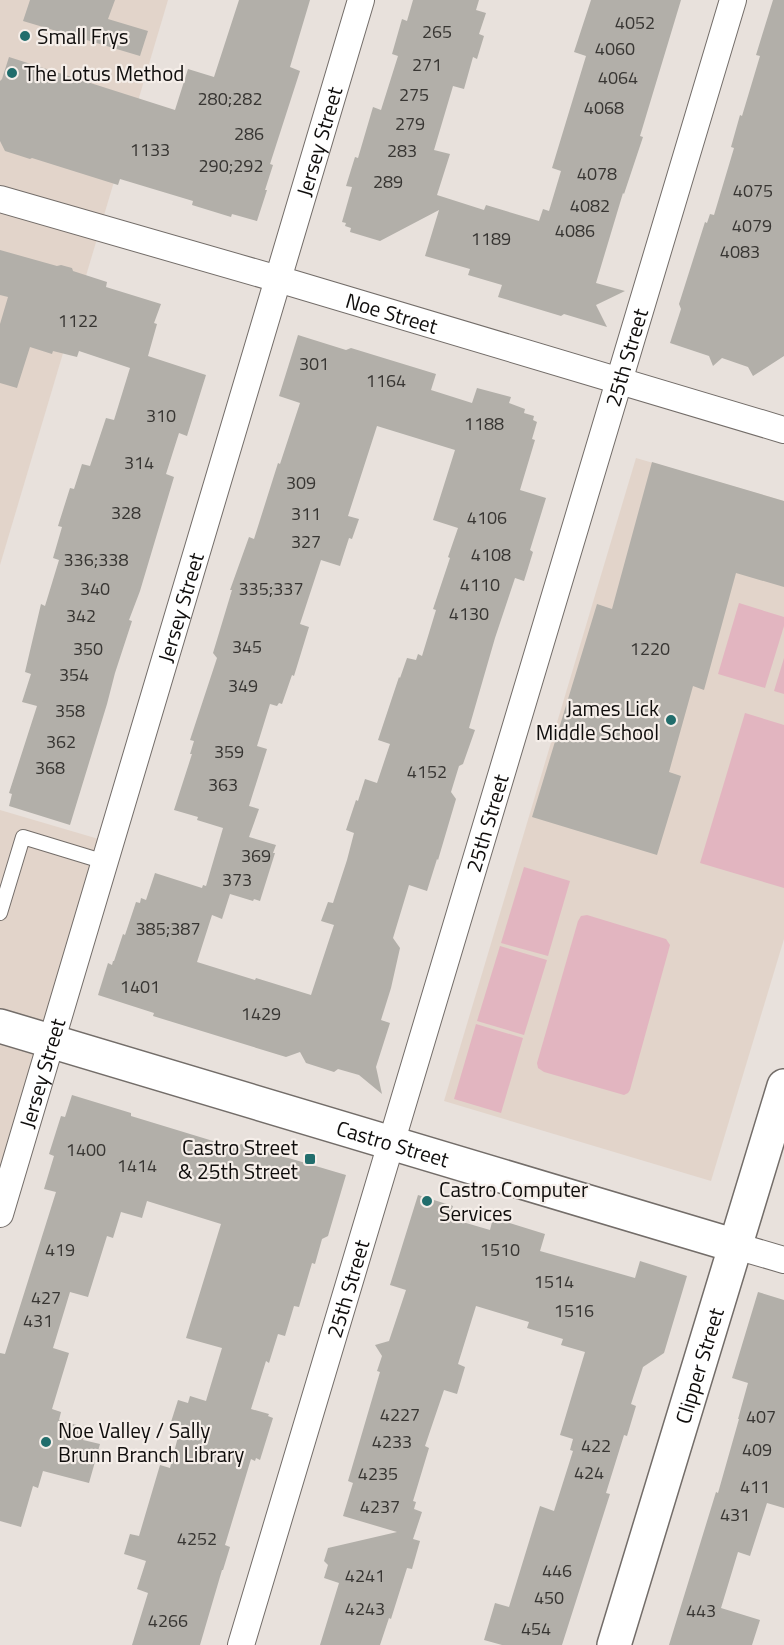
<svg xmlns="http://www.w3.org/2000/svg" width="784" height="1645" font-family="'Titillium Web',sans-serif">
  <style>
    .built { fill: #e2d4ca }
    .green { fill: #e2b5c0 }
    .building { fill: #b2afa9; fill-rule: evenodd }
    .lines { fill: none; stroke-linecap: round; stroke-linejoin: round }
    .service-casing { stroke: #736d69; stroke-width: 16 }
    .minor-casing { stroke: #736d69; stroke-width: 28 }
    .tertiary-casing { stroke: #736d69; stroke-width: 36 }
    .service { stroke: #fff; stroke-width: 14 }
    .minor { stroke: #fff; stroke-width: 26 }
    .tertiary { stroke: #fff; stroke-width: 33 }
    .poi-dot { fill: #216d6c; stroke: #f5eee9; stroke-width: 2 }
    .labels { text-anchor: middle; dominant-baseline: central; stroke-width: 4.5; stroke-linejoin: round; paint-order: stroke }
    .number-label { font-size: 18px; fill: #383633 }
    .poi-label { font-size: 21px; fill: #0f0d0c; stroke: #f5eee9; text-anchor: start }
    .street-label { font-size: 21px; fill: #0f0d0c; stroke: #f5eee9 }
  </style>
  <rect width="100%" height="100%" fill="#e8e1dc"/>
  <g class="built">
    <polygon points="0,0 168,0 0,565"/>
    <polygon points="636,458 784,501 784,939 711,1181 444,1101"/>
    <polygon points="0,810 102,840 0,1171"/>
  </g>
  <g class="green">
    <polygon points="739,603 784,617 784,626 765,688 718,674"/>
    <polygon points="784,658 784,694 774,691"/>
    <polygon points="745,713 784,725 784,888 700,863"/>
    <polygon points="524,867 570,881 548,956 501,943"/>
    <polygon points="587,915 666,939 670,945 630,1090 628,1093 624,1095 544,1072 538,1068 537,1063 578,921 581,916"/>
    <polygon points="500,946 547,960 524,1035 477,1021"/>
    <polygon points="476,1024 523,1038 501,1113 454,1099"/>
  </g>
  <g class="building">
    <polygon points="30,0 115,0 108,19 148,31 140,56 23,21"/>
    <polygon points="239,0 310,0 290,67 300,71 270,164 273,165 265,190 267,190 257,221 232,214 231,217 192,205 193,201 120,179 118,185 32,158 30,159 5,151 0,141 0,81 2,79 9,57 175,110 188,69 214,77"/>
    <polygon points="413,0 479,0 476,10 486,13 479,34 484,36 477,59 473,57 464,89 453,86 434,150 450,154 437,195 484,210 486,205 539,221 543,209 549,211 561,171 552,168 586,56 574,52 591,0 681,0 640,136 643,137 624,194 623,193 596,283 625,291 596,305 607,327 564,314 561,316 498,297 502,285 468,275 470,269 425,256 439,210 380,241 350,232 351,228 345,226 346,223 342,222 352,187 346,186 355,157 358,158 373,107 381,110 398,56 392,54 402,19 407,21"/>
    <polygon points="773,0 784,0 784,356 753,376 748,367 722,358 713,366 709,356 670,343 681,309 679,304 705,222 707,223 710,214 714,215 734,148 731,147 740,115 742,116 760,56 756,55"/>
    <polygon points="0,250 57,266 61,265 72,268 73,271 107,282 106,287 161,304 154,323 157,324 148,356 206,375 187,436 179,433 166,474 174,477 140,591 129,620 132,621 115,673 107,704 70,825 9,806 12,794 9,793 37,706 22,702 31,674 25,672 41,604 45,606 59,560 53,558 62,527 58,526 70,488 74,489 82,464 90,466 106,418 114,420 130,368 79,351 77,357 53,351 52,354 30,347 17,388 0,383 0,324 8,297 0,295"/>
    <path d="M298,335L346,350L351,348L436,374L431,390L472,403L477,388L511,397L509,403L525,409L524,413L534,416L533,420L537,422L532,439L535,440L520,490L546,498L530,550L533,552L524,581L515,578L495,638L469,728L475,730L463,764L459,766L451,792L456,799L438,860L437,859L427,891L409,885L393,938L400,948L391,988L381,1020L390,1023L376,1067L382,1094L359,1075L338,1069L334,1072L306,1063L300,1052L286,1057L153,1016L154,1013L98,995L108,963L112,965L113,961H114L123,934L125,935L136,902L140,903L141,898L146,900L155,873L202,888L203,885L206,886L223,828L197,820L198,817L174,810L192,754H190L194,741L190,740L217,658L213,653L232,590H230L249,537L254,539L278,463L280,464L300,403L279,396ZM377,426L455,450L433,520L458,528L448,557L450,558L433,609L436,610L422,656L418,654L416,660L407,658L400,678L399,677L378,740L390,744L377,783L365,779L358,801L356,800L346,830L354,833L347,860L333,903L328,902L321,921L334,925L311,995L256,978L255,980L197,962L212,915L222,919L230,894L253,901L254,899L260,901L275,853H273L276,845L249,837L259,809L249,806L267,749L257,746L270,704L277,706L279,703L282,704L292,675L294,676L309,627L300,624L321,560L340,566L349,538L352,539L359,519L348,516Z"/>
    <polygon points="652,462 784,501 784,587 736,573 704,690 693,686 669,772 681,776 657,855 532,817 597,604 612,609"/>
    <polygon points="72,1095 131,1113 131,1116 236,1148 241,1144 346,1175 328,1236 322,1239 315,1264 312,1263 299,1307 294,1306 285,1336 278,1334 269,1363 266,1361 251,1409 269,1414 268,1416 273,1418 260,1460 256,1458 255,1461 251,1459 225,1545 230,1547 223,1570 222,1570 200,1645 132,1645 148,1593 137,1589 146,1561 124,1554 130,1534 139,1536 160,1465 170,1468 181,1425 171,1422 178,1400 188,1403 190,1396 206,1401 222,1348 186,1338 221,1224 147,1201 142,1218 121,1212 113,1238 107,1236 88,1297 70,1292 53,1348 69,1353 52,1409 61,1412 59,1420 87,1428 83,1440 100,1444 89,1483 43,1471 38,1488 33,1486 21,1527 0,1521 0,1353 5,1354 56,1192 44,1189 54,1156 49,1154 61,1116 65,1117"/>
    <polygon points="418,1195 453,1206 449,1218 490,1230 493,1218 545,1234 540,1251 635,1278 640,1261 687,1276 664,1353 643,1367 631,1404 636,1406 627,1436 624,1435 606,1493 610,1494 562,1645 502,1645 484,1640 495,1603 509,1607 540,1506 554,1511 573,1451 570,1450 573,1439 560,1435 585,1352 561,1345 563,1339 527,1328 529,1322 476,1306 458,1364 465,1367 457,1394 444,1390 425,1446 429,1448 413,1501 416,1502 414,1509 422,1512 413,1539 420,1541 412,1569 407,1568 391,1619 389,1618 380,1645 320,1645 339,1583 324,1578 328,1565 324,1561 328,1548 397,1532 343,1516 353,1483 348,1481 380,1372 377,1371 382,1356 375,1345 389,1341 406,1290 390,1285"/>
    <polygon points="758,1292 784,1300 784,1508 767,1503 750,1556 738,1552 721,1608 760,1620 752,1645 669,1645 716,1492 718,1493 739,1419 738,1419 748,1383 732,1378"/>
  </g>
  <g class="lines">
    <g class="service-casing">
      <polyline id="service" points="0,913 23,837 105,862"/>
    </g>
    <g class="minor-casing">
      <g id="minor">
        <path id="s1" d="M0,199L278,279L784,430"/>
        <path id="s2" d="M0,1214L361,0"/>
        <polyline points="736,1246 784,1260"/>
        <path id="s3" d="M241,1645L733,0"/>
      </g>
    </g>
    <g class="tertiary-casing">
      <g id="tertiary">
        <path id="s4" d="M0,1026L736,1246"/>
        <path id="s5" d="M614,1645L784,1086"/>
      </g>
    </g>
    <use href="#service" class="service"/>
    <use href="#minor" class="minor"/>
    <use href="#tertiary" class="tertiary"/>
  </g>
  <g class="poi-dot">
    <circle cx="25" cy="36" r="6"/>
    <circle cx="12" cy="73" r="6"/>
    <circle cx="671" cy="720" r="6"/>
    <rect x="304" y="1153" width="12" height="12" rx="3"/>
    <circle cx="427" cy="1201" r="6"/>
    <circle cx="46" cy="1442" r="6"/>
  </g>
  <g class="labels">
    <g class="number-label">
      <text x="635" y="22">4052</text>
      <text x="437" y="31">265</text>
      <text x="615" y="48">4060</text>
      <text x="427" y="64">271</text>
      <text x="618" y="77">4064</text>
      <text x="414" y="94">275</text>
      <text x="230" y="98">280;282</text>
      <text x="604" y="107">4068</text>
      <text x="410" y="123">279</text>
      <text x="249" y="133">286</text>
      <text x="150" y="149">1133</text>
      <text x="402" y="150">283</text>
      <text x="231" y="165">290;292</text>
      <text x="597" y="173">4078</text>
      <text x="388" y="181">289</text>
      <text x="753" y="190">4075</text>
      <text x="590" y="205">4082</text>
      <text x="752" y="225">4079</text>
      <text x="575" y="230">4086</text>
      <text x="491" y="238">1189</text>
      <text x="740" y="251">4083</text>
      <text x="78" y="320">1122</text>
      <text x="314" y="363">301</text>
      <text x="386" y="380">1164</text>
      <text x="161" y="415">310</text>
      <text x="484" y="423">1188</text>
      <text x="139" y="462">314</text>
      <text x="301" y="482">309</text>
      <text x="126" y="512">328</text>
      <text x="306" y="513">311</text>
      <text x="487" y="517">4106</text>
      <text x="306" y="541">327</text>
      <text x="491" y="554">4108</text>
      <text x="96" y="559">336;338</text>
      <text x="480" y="584">4110</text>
      <text x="95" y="588">340</text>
      <text x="271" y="588">335;337</text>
      <text x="469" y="613">4130</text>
      <text x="81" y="615">342</text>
      <text x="247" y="646">345</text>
      <text x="88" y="648">350</text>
      <text x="650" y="648">1220</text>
      <text x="74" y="674">354</text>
      <text x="243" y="685">349</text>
      <text x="70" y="710">358</text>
      <text x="61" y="741">362</text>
      <text x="229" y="751">359</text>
      <text x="50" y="767">368</text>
      <text x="427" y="771">4152</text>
      <text x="223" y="784">363</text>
      <text x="256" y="855">369</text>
      <text x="237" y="879">373</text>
      <text x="168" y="928">385;387</text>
      <text x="140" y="986">1401</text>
      <text x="261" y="1013">1429</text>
      <text x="86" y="1149">1400</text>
      <text x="137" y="1165">1414</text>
      <text x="60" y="1249">419</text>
      <text x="500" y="1249">1510</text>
      <text x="554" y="1281">1514</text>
      <text x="46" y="1297">427</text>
      <text x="574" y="1310">1516</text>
      <text x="38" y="1320">431</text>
      <text x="400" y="1414">4227</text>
      <text x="761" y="1416">407</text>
      <text x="392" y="1441">4233</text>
      <text x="596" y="1445">422</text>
      <text x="757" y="1449">409</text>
      <text x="589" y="1472">424</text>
      <text x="378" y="1473">4235</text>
      <text x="755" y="1486">411</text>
      <text x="380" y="1506">4237</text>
      <text x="735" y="1514">431</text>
      <text x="197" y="1538">4252</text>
      <text x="557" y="1570">446</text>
      <text x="365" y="1575">4241</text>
      <text x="549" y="1597">450</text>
      <text x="365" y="1608">4243</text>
      <text x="701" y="1610">443</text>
      <text x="168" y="1620">4266</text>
      <text x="536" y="1628">454</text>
    </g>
    <g class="poi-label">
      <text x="37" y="36">Small Frys</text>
      <text x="24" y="73">The Lotus Method</text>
      <text x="659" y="708" text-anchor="end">James Lick<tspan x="659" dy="24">Middle School</tspan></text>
      <text x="298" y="1147" text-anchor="end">Castro Street<tspan x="298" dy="24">&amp; 25th Street</tspan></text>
      <text x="439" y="1189">Castro Computer<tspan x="439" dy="24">Services</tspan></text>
      <text x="58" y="1430">Noe Valley / Sally<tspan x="58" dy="24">Brunn Branch Library</tspan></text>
    </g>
    <g class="street-label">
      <text stroke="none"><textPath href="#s2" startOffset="1119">Jersey Street</textPath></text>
      <text stroke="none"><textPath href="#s1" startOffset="408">Noe Street</textPath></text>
      <text stroke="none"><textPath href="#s3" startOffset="1344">25th Street</textPath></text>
      <text stroke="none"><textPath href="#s2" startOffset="633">Jersey Street</textPath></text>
      <text stroke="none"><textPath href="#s3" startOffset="858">25th Street</textPath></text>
      <text stroke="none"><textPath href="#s2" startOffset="147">Jersey Street</textPath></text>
      <text stroke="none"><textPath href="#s4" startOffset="410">Castro Street</textPath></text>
      <text stroke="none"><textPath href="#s3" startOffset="372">25th Street</textPath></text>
      <text stroke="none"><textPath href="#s5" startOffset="292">Clipper Street</textPath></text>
    </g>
  </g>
</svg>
